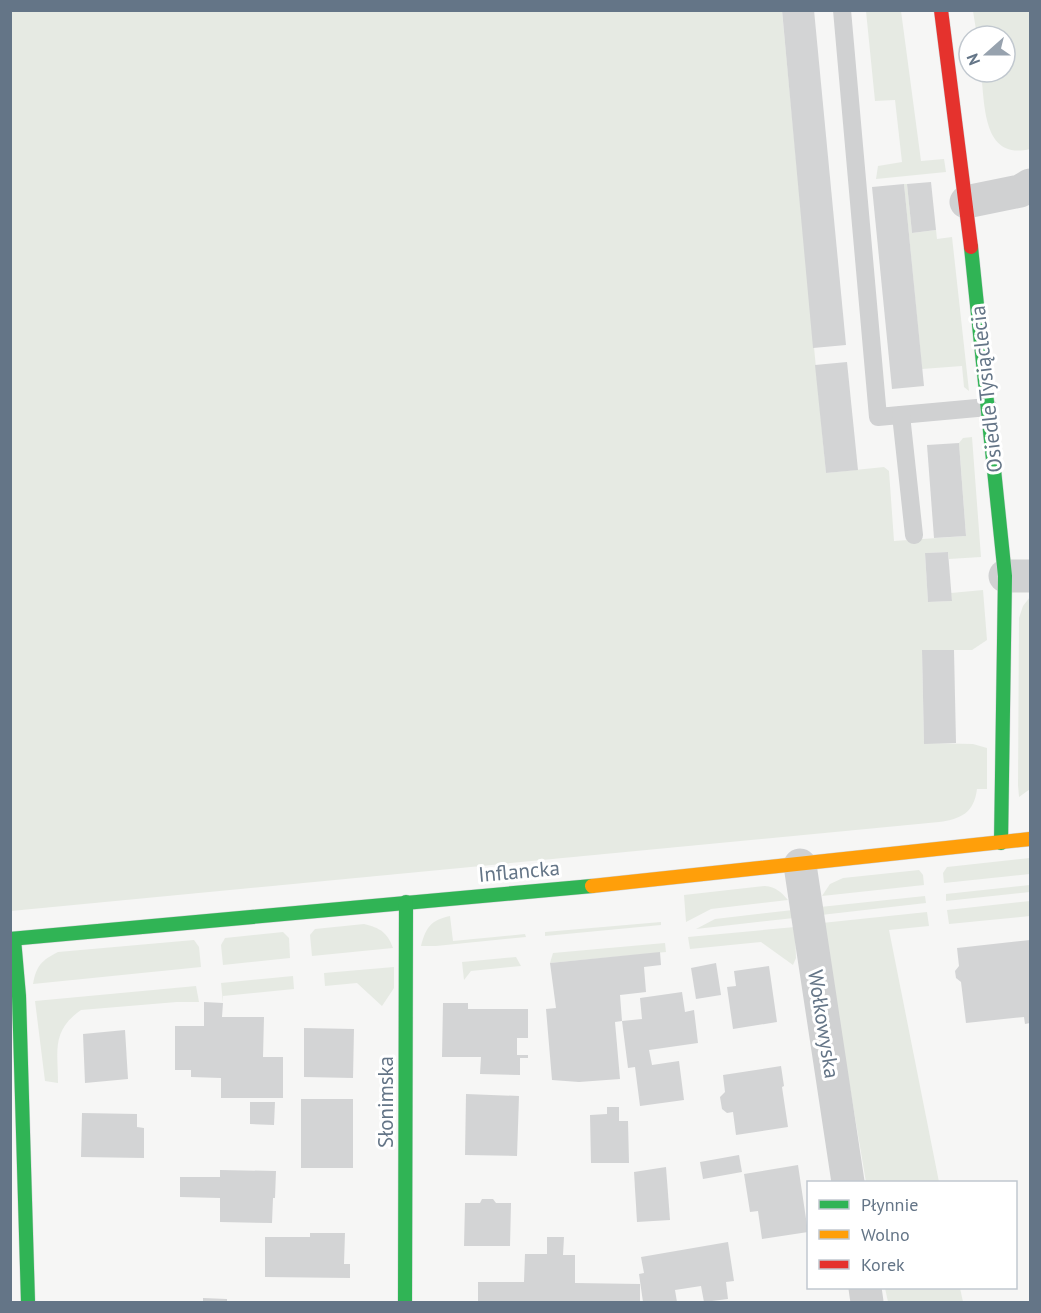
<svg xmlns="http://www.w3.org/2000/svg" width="1041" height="1313" font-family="'PT Sans',sans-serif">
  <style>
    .green { fill: #e6eae3 }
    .building { fill: #d3d4d5 }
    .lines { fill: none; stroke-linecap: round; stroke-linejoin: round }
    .fast-casing { stroke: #d1d3d5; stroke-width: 15 }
    .slow-casing { stroke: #d1d3d5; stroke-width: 15 }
    .jam-casing { stroke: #d1d3d5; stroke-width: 15 }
    .lane { stroke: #d0d1d2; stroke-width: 18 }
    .street { stroke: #d0d1d2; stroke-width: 33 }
    .fast { stroke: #30b455; stroke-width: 14 }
    .slow { stroke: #ff9f0a; stroke-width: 14 }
    .jam { stroke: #e5322d; stroke-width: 14 }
    .labels { text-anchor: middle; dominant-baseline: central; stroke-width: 6; stroke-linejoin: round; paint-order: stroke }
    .street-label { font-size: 21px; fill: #647587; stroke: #fff }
  </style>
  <rect width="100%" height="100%" fill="#f6f6f5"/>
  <g class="green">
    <path d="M11,11H782L826,473L884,467L889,471L894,541L966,536L959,443L963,438L972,437L981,557L949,559L948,552L925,553L928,602L952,601L951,593L983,590L987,640L972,650H922L924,743L973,744L987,748V789H977C974,813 961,819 939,822L11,911Z"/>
    <polygon points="866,11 901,11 921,161 944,159 946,172 876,179 878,166 902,162 895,100 875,101"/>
    <path d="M973,11H1030V149C982,161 985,103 981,72H1005V36H977Z"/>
    <polygon points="904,184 907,184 912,233 936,230 937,239 952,237 969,391 964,387 962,366 922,369"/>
    <polygon points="1030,597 1030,789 1019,797 1018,785 1019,618 1023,606"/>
    <polygon points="1030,858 1030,874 944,883 943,873 947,867"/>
    <polygon points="919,870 923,875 924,885 822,896 830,884 843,878"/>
    <polygon points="1030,885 1030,892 946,901 946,894"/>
    <path d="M765,886C776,887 781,892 788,900L711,909L686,922L684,895Z"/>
    <polygon points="925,896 926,903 821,915 820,907"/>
    <polygon points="1030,901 1030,916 949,924 947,910"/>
    <polygon points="793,910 794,918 696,929 715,919"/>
    <polygon points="927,912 929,926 889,930 939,1182 866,1182 822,923"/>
    <path d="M450,916L453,941L525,934L526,937L436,946H421C426,927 431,920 450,916Z"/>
    <polygon points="661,922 661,925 545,936 545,932"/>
    <path d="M364,924C380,928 387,932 393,948L312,956L310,935L315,929Z"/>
    <polygon points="795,927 796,958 793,965 761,942 690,949 688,937"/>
    <polygon points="283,932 289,938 290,958 223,965 221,945 225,938"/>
    <path d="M194,940L199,947L201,967L33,984C36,966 42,960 58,952Z"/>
    <polygon points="665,943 666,952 550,963 553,953"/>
    <polygon points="516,957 521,966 471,971 464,980 462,962"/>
    <polygon points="394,967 394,988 382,1006 357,983 325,986 324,973"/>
    <polygon points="293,976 294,989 223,996 223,1003 221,983"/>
    <path d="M196,986L199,1002H177L81,1010C51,1031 58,1051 58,1083L45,1081L35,1001Z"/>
    <polygon points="885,1288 960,1288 963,1302 888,1302"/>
  </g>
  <g class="building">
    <polygon points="782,10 814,10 846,345 813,348"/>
    <polygon points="931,182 936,230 912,233 907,184"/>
    <polygon points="904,184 924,386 892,389 872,187"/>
    <polygon points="847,362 858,470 826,473 815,365"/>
    <polygon points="959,443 966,536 934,538 927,445"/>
    <polygon points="948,552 952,601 928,602 925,553"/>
    <polygon points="922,650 954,650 956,743 924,744"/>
    <polygon points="1030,940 1030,1023 1025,1024 1024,1017 966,1023 961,982 956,978 955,971 959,966 957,948"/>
    <polygon points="660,952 661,965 644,967 646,992 620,995 622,1021 615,1022 620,1079 579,1082 552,1080 546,1009 556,1008 550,963"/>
    <polygon points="716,963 721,995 696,999 691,968"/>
    <polygon points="769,966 777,1022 733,1029 727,987 736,986 734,971"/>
    <polygon points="682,992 685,1012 694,1010 698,1043 649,1050 652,1065 679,1061 684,1100 640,1106 635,1067 628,1068 622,1021 642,1019 640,998"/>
    <polygon points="204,1002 223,1003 222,1017 264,1017 263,1057 283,1057 283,1098 221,1098 221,1078 191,1077 191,1070 175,1070 175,1026 204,1026"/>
    <polygon points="443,1003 468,1003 468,1009 528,1009 528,1038 517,1038 517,1055 528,1055 528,1058 520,1058 520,1075 480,1074 481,1057 442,1057"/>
    <polygon points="304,1028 354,1029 353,1078 304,1077"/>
    <polygon points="125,1030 128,1079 85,1083 83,1034"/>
    <polygon points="781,1066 784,1086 782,1087 788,1127 736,1135 733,1112 727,1113 722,1109 720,1097 725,1092 723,1075"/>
    <polygon points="466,1094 519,1096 517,1156 465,1155"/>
    <rect x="301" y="1099" width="52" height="69"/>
    <polygon points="250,1102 275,1102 274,1125 250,1124"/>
    <polygon points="607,1107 619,1107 619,1121 628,1121 629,1163 591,1163 590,1115 607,1114"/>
    <polygon points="82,1113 137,1114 137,1127 144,1128 144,1158 81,1157"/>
    <polygon points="739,1155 742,1172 703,1179 700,1162"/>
    <polygon points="798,1165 808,1232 762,1239 758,1211 750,1212 744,1174"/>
    <polygon points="666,1167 670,1220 637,1222 634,1172"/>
    <polygon points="220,1170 276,1171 275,1198 273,1198 272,1223 220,1222 220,1198 180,1197 180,1177 220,1177"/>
    <polygon points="482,1199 493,1199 496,1203 511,1203 510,1246 464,1246 465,1203 480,1203"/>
    <polygon points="310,1233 345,1233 344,1264 350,1264 350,1278 265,1277 265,1237 310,1237"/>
    <polygon points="547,1237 564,1237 563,1255 575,1255 575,1283 640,1284 640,1302 538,1302 538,1301 528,1301 520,1302 478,1302 478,1282 524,1282 525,1254 547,1254"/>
    <polygon points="728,1242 734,1281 726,1282 728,1299 704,1302 701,1286 675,1290 677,1302 643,1302 639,1274 644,1273 641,1257"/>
    <polygon points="203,1298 227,1299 227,1302 203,1302"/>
  </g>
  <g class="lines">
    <g class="fast-casing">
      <g id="fast">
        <polyline points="971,247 1005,576 1001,843"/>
        <polyline points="10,939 592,886"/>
        <polyline points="14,939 19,996 28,1302"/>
        <polyline points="405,1302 406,902"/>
      </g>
    </g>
    <g class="slow-casing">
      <polyline id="slow" points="592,886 1030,839"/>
    </g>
    <g class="jam-casing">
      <polyline id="jam" points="941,10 971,247"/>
    </g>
    <g class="lane">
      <polyline points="842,10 878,417 988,407"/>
      <polyline points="901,415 914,535"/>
    </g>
    <g class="street">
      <polyline points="966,202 1020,191 1030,185"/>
      <polyline points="1005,576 1030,576"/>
      <polyline points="800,865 848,1182"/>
      <polyline points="865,1288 867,1302"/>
    </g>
    <use href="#fast" class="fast"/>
    <use href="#slow" class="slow"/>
    <use href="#jam" class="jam"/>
  </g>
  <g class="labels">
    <g class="street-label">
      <text transform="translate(986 389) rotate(-96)">Osiedle Tysiąclecia</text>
      <text transform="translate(519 871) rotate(-5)">Inflancka</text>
      <text transform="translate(824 1024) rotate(81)">Wołkowyska</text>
      <text transform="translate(385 1102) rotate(-90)">Słonimska</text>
    </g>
  </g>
  <rect width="1041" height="1313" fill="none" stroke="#647587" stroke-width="24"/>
  <rect x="807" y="1181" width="210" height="108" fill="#ffffff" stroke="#c1c8cf" stroke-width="1.5"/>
  <rect x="819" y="1200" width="30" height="9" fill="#30b455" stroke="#c1c8cf" stroke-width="1.5"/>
  <text x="861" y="1211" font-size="18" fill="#647587">Płynnie</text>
  <rect x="819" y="1230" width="30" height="9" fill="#ff9f0a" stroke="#c1c8cf" stroke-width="1.5"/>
  <text x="861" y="1241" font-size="18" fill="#647587">Wolno</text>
  <rect x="819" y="1260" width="30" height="9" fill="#e5322d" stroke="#c1c8cf" stroke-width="1.5"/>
  <text x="861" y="1271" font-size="18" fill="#647587">Korek</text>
  <g transform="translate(987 54) rotate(249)"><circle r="28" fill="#ffffff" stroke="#c1c8cf" stroke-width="1.5"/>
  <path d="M0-4.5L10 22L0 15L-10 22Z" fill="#97a2ae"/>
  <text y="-9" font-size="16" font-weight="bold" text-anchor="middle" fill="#647587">N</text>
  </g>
</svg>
